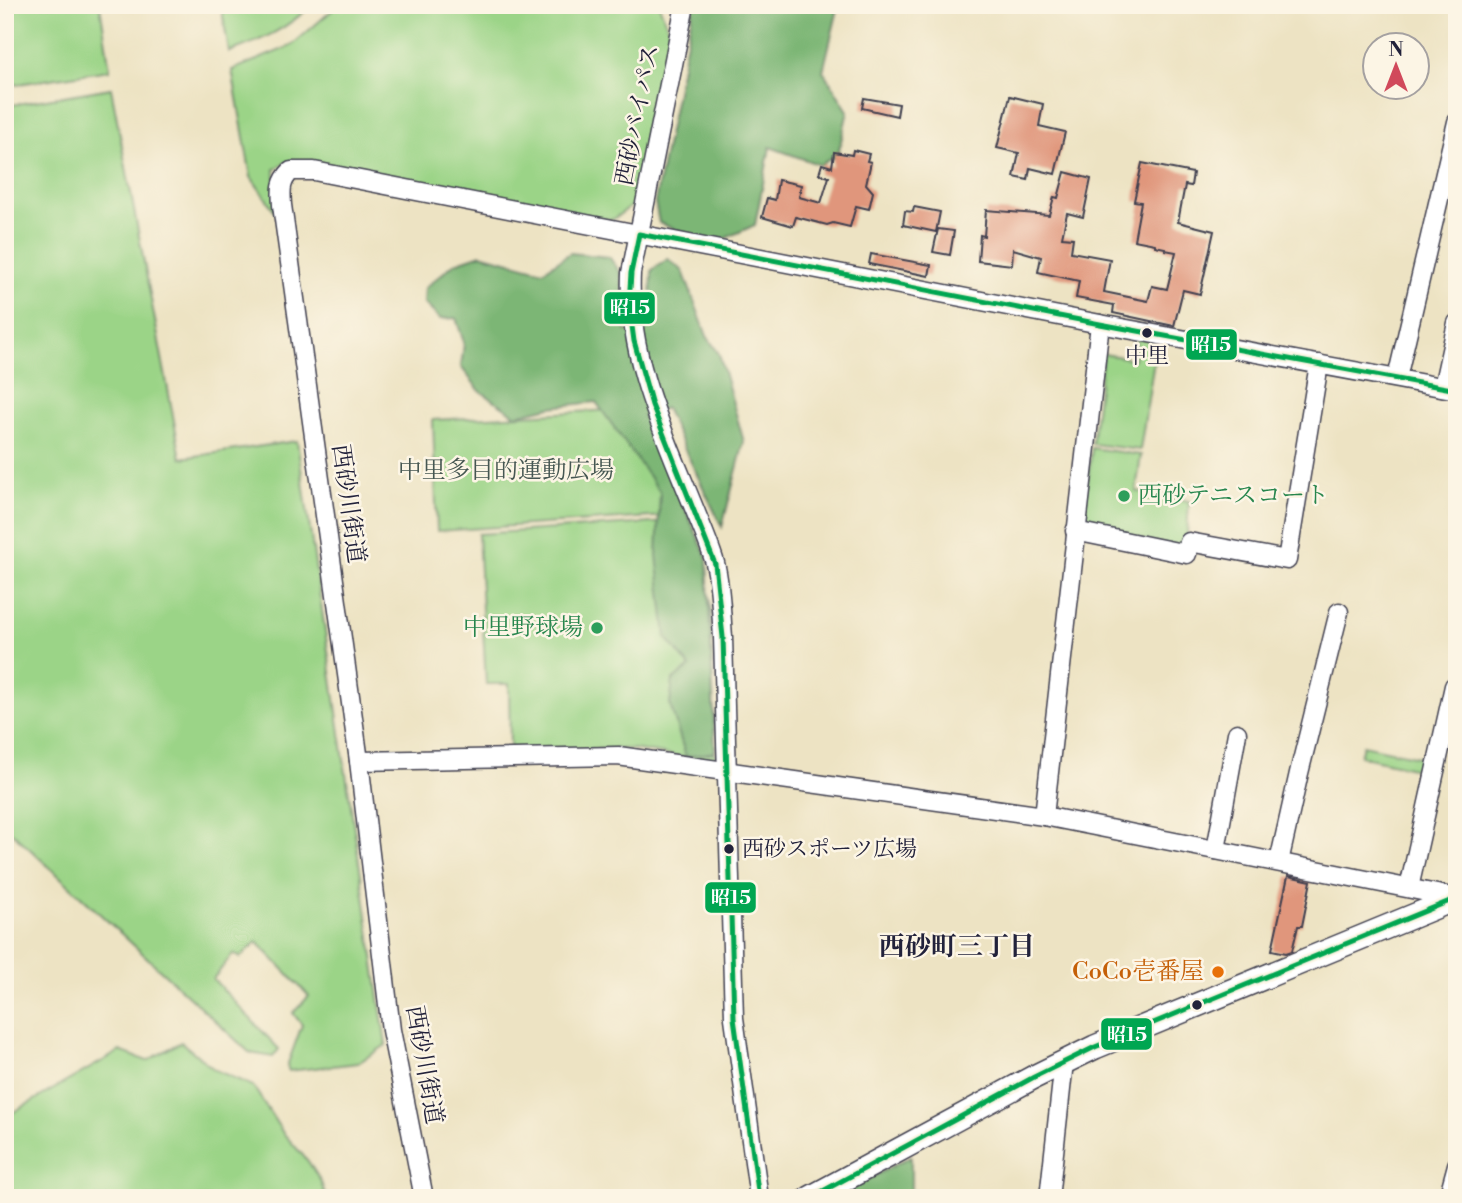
<svg xmlns="http://www.w3.org/2000/svg" width="1462" height="1203" font-family="'Libre Bodoni','Noto Serif JP',serif">
  <style>
    .green { fill: #9bd487; stroke: #5e7b61; stroke-width: 2 }
    .forest { fill: #7cb674; stroke: #4f6c58; stroke-width: 2 }
    .building { fill: #e0967c }
    .lines { fill: none; stroke-linecap: round; stroke-linejoin: round }
    .minor-casing { stroke: #403f4f; stroke-width: 21 }
    .major-casing { stroke: #403f4f; stroke-width: 26 }
    .minor { stroke: #fff; stroke-width: 18 }
    .major { stroke: #fff; stroke-width: 23 }
    .bus-1-casing { stroke: #fcf5e5; stroke-width: 10 }
    .bus-1 { stroke: #00a651; stroke-width: 5 }
    .bus-dot { fill: #22223b; stroke: #fcf5e5; stroke-width: 2.5 }
    .leisure-dot { fill: #2e9e5b; stroke: #fcf5e5; stroke-width: 2.5 }
    .food-dot { fill: #e8710a; stroke: #fcf5e5; stroke-width: 2.5 }
    .labels { text-anchor: middle; dominant-baseline: central; stroke-width: 5; stroke-linejoin: round; paint-order: stroke }
    .bus-label { font-size: 22px; fill: #22223b; stroke: #fcf5e5 }
    .street-label { font-size: 24px; fill: #22223b; stroke: #fcf5e5 }
    .park-label { font-size: 24px; fill: #465752; stroke: #fcf5e5 }
    .leisure-label { font-size: 24px; fill: #27864d; stroke: #fcf5e5; text-anchor: start }
    .food-label { font-size: 24px; fill: #c56008; stroke: #fcf5e5; text-anchor: end }
    .neighbourhood-label { font-size: 26px; font-weight: bold; fill: #22223b; stroke: #fcf5e5 }
    .line-badge { stroke: #fcf5e5; stroke-width: 2.5 }
    .badge-label { font-size: 19px; text-anchor: middle; font-weight: bold; fill: #fff }
  </style>
  <rect width="100%" height="100%" fill="#fcf5e5"/>
  <filter id="ink" filterUnits="userSpaceOnUse"><feTurbulence type="fractalNoise" baseFrequency=".0143" numOctaves="2"/><feDisplacementMap in="SourceGraphic" scale="14" xChannelSelector="R" yChannelSelector="G"/><feConvolveMatrix kernelMatrix="1 2 1 2 8 2 1 2 1" color-interpolation-filters="sRGB"/></filter>
  <filter id="wash" filterUnits="userSpaceOnUse"><feTurbulence type="fractalNoise" baseFrequency=".00686" numOctaves="4" result="noise"/><feDisplacementMap in="SourceGraphic" scale="28" xChannelSelector="R" yChannelSelector="G"/><feGaussianBlur stdDeviation="1.57" result="paint"/><feColorMatrix in="noise" values="0 0 0 0 0 0 0 0 0 0 0 0 0 0 0 0 0 1.4 0 .05"/><feComposite in="paint" operator="in"/></filter>
  <g filter="url(#wash)">
    <rect width="100%" height="100%" fill="#ede3c3"/>
    <g class="green">
      <polygon points="5,5 100,5 110,70 5,86"/>
      <path d="M221,5H311C288,29 260,41 229,52Z"/>
      <polygon points="338,5 659,5 671,35 637,202 612,220 289,161 275,169 276,213 251,177 232,70 291,46"/>
      <polygon points="111,88 181,458 297,441 386,1045 358,1063 289,1071 287,1066 302,1025 293,1013 309,996 257,942 240,957 233,954 213,979 279,1049 273,1057 250,1053 5,826 5,106"/>
      <polygon points="1137,338 1157,341 1140,450 1092,444 1103,354 1134,359"/>
      <polygon points="630,409 682,515 437,531 433,420"/>
      <polygon points="1092,448 1141,455 1136,491 1189,501 1186,550 1082,527"/>
      <polygon points="684,521 704,566 711,609 715,762 631,749 510,749 509,684 486,684 478,534"/>
      <polygon points="1363,745 1428,759 1426,771 1360,756"/>
      <polygon points="181,1042 215,1070 253,1086 283,1133 308,1161 321,1182 326,1198 5,1198 5,1117 120,1051 147,1061"/>
    </g>
    <g class="forest">
      <polygon points="694,5 839,5 823,71 848,111 838,154 820,165 770,147 755,225 713,244 659,223 655,202"/>
      <polygon points="570,253 609,257 621,273 626,331 650,329 652,270 668,259 683,271 707,336 719,354 744,442 722,527 665,408 643,416 707,557 715,752 686,757 670,704 673,680 690,667 666,637 657,555 660,492 596,402 550,407 516,415 480,391 461,367 464,343 456,318 440,319 424,303 425,288 455,263 481,254 543,271"/>
      <polygon points="911,1156 911,1198 834,1198"/>
    </g>
    <g id="blocks">
      <g class="building">
        <polygon points="1010,96 1043,104 1039,126 1065,132 1055,174 1030,168 1028,180 1014,177 1019,153 997,148"/>
        <polygon points="864,98 899,104 897,116 862,108"/>
        <polygon points="853,150 869,154 867,161 871,162 866,184 873,192 869,209 856,206 850,227 833,223 827,225 796,217 793,226 762,217 767,198 775,200 778,180 801,185 799,197 821,203 829,177 819,174 822,164 832,167 834,152 852,155"/>
        <polygon points="1142,163 1193,173 1191,186 1185,185 1178,222 1214,231 1200,294 1183,290 1174,326 1113,313 1114,305 1076,298 1079,281 1038,272 1041,257 1013,249 1012,265 978,261 980,235 984,236 986,210 1049,215 1054,197 1058,198 1065,172 1091,179 1083,217 1067,213 1062,237 1073,238 1071,252 1110,259 1104,292 1148,301 1152,286 1167,289 1176,252 1165,250 1165,248 1155,246 1155,244 1134,240 1141,202 1134,201"/>
        <polygon points="914,207 940,212 936,232 903,225 905,211 913,212"/>
        <polygon points="938,229 954,231 950,255 933,252"/>
        <polygon points="871,254 931,265 929,276 869,264"/>
        <polygon points="1288,876 1311,881 1302,926 1298,926 1292,951 1286,953 1272,950"/>
      </g>
    </g>
  </g>
  <g filter="url(#ink)">
    <use href="#blocks" fill-opacity="0" stroke="#403f4f" stroke-width="2"/>
    <g class="lines">
      <g class="minor-casing">
        <g id="minor">
          <path d="M685,5L631,273C627,355 662,429 692,503C700,523 709,543 715,563C721,587 721,613 723,637L734,1018L759,1198"/>
          <polyline points="1397,378 1457,122"/>
          <polyline points="1443,387 1457,323"/>
          <polyline points="1075,531 1187,554 1189,542 1287,560 1319,364"/>
          <polyline points="359,761 618,756 1044,816 1457,898"/>
          <polyline points="1044,816 1100,324"/>
          <polyline points="1216,850 1237,733"/>
          <polyline points="1279,862 1299,773 1339,612"/>
          <polyline points="1409,888 1454,686"/>
          <path d="M424,1198L391,1030L359,761L282,205C281,190 280,182 291,171H314L1100,324L1457,390"/>
          <polyline points="1049,1198 1064,1062"/>
          <polyline points="1448,1198 1457,1165"/>
        </g>
      </g>
      <g class="major-casing">
        <polyline id="major" points="810,1198 1034,1077 1095,1047 1457,898"/>
      </g>
      <use href="#minor" class="minor"/>
      <use href="#major" class="major"/>
      <g class="bus-1-casing">
        <g id="bus-1">
          <polyline points="759,1198 734,1018 723,637 715,564 652,405 634,341 629,304 631,273 639,234 1100,324 1457,390"/>
          <polyline points="810,1198 1034,1077 1095,1047 1457,898"/>
        </g>
      </g>
      <use href="#bus-1" class="bus-1"/>
    </g>
  </g>
  <g class="bus-dot">
    <circle cx="1147" cy="333" r="6"/>
    <circle cx="729" cy="849" r="6"/>
    <circle cx="1197" cy="1005" r="6"/>
  </g>
  <g class="leisure-dot">
    <circle cx="1124" cy="496" r="7"/>
    <circle cx="597" cy="628" r="7"/>
  </g>
  <circle class="food-dot" cx="1218" cy="972" r="7"/>
  <g class="labels">
    <g class="bus-label">
      <text x="1147" y="356">中里</text>
      <text x="742" y="849" text-anchor="start">西砂スポーツ広場</text>
    </g>
    <g class="street-label">
      <text transform="translate(638 115) rotate(-79)">西砂バイパス</text>
      <text transform="translate(348 504) rotate(82)">西砂川街道</text>
      <text transform="translate(424 1065) rotate(80)">西砂川街道</text>
    </g>
    <g class="park-label">
      <text x="506" y="471">中里多目的運動広場</text>
    </g>
    <g class="leisure-label">
      <text x="1138" y="496">西砂テニスコート</text>
      <text x="583" y="628" text-anchor="end">中里野球場</text>
    </g>
    <g class="food-label">
      <text x="1204" y="972">CoCo壱番屋</text>
    </g>
    <g class="neighbourhood-label">
      <text x="957" y="947">西砂町三丁目</text>
    </g>
  </g>
  <g class="line-badge">
    <rect x="603" y="291" width="53" height="34" rx="7" fill="#00a651"/>
    <rect x="1185" y="328" width="53" height="33" rx="7" fill="#00a651"/>
    <rect x="704" y="881" width="53" height="33" rx="7" fill="#00a651"/>
    <rect x="1100" y="1017" width="53" height="34" rx="7" fill="#00a651"/>
  </g>
  <g class="badge-label">
    <text x="630" y="314">昭15</text>
    <text x="1211" y="351">昭15</text>
    <text x="731" y="904">昭15</text>
    <text x="1127" y="1041">昭15</text>
  </g>
  <rect width="1462" height="1203" fill="none" stroke="#fcf5e5" stroke-width="28"/>
  <g transform="translate(1396 66)"><circle r="33" fill="#fcf5e5" stroke="#a5a1a1" stroke-width="2"/>
  <path d="M0-5L12 26L0 18L-12 26Z" fill="#d1495b"/>
  <text y="-10" font-size="19" font-weight="bold" text-anchor="middle" fill="#22223b">N</text>
  </g>
</svg>
